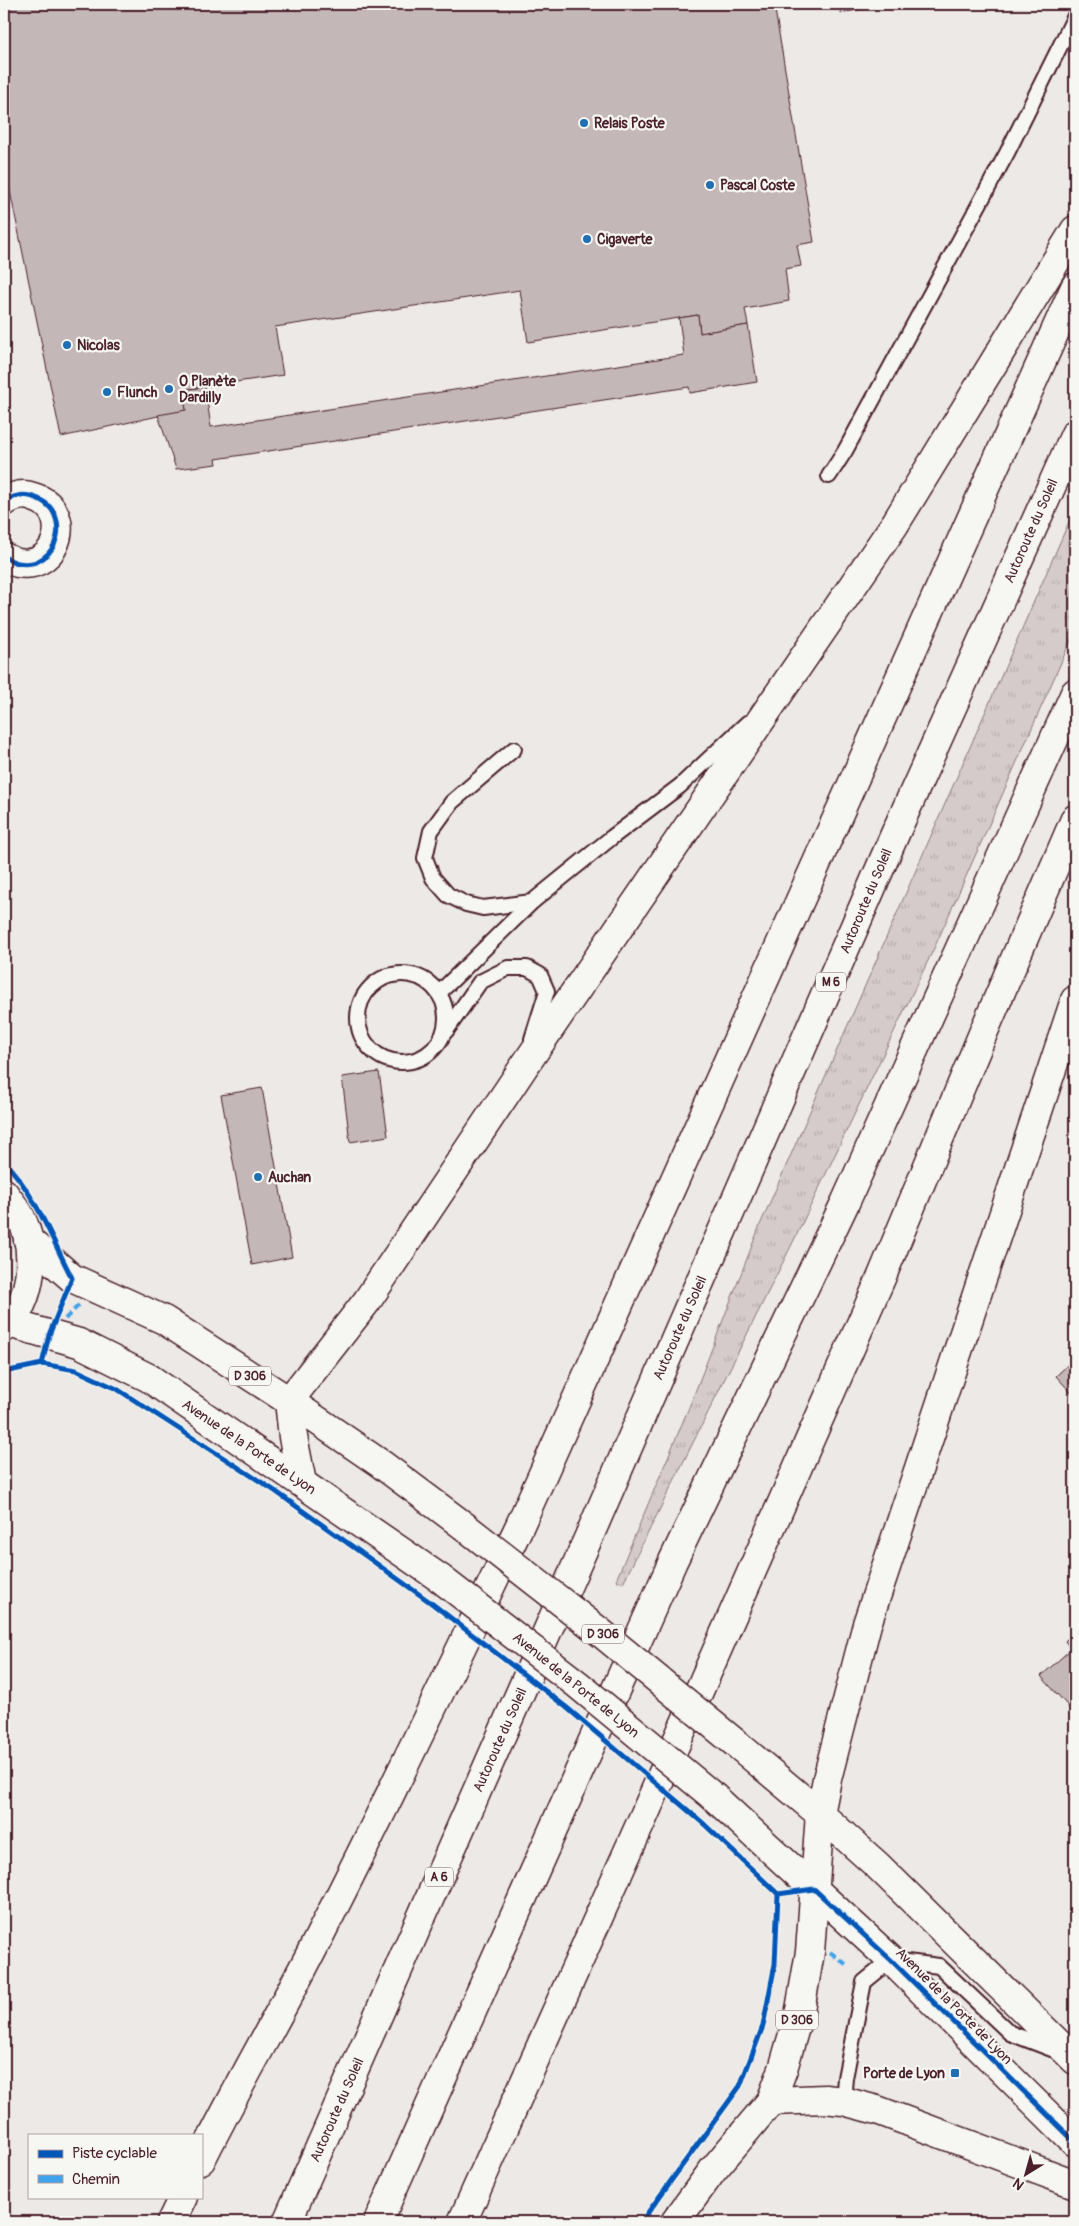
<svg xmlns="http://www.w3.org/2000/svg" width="1079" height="2226" font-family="Pangolin,sans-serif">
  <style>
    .grass { fill: url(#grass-tufts); stroke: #8f757a }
    .building { fill: #c4b7b7; stroke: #4a1f2b }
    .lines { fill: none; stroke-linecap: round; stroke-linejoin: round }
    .lane-casing { stroke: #4a1f2b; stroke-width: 18 }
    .street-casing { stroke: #4a1f2b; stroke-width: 31 }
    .secondary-casing { stroke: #4a1f2b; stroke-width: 31 }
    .primary-casing { stroke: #4a1f2b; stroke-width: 31 }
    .highway-casing { stroke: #4a1f2b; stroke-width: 31 }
    .lane { stroke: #f6f6f2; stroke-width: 14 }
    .street { stroke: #f6f6f2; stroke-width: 28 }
    .secondary { stroke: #f6f6f2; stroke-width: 28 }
    .primary { stroke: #f6f6f2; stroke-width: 28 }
    .highway { stroke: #f6f6f2; stroke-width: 28 }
    .primary-bridge-casing { stroke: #4a1f2b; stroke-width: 31; stroke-linecap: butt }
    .primary-bridge { stroke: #f6f6f2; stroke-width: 28 }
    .quiet { stroke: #40a2eb; stroke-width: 4; stroke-dasharray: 8 4; stroke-linecap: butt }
    .cycleway-casing { stroke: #f6f6f2; stroke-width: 8 }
    .cycleway { stroke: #0057b8; stroke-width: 5 }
    .poi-dot { fill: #1f6fb2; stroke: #f6f6f2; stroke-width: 2 }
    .labels { text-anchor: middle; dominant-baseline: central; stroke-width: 4.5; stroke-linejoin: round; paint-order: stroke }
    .shield { fill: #f6f6f2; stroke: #7e6067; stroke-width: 1 }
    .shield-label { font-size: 12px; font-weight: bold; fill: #4a1f2b }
    .poi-label { font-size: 14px; font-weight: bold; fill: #4a1f2b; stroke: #f6f6f2; text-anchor: start }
    .street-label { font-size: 14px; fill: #4a1f2b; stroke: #f6f6f2 }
  </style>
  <defs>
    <pattern id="grass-tufts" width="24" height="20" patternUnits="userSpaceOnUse" patternTransform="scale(1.25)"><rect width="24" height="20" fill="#d4cbca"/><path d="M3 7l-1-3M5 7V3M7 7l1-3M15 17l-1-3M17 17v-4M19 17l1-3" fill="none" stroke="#b8aeae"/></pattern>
  </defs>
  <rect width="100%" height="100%" fill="#ece9e6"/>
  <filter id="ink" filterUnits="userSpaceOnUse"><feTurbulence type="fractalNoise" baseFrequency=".02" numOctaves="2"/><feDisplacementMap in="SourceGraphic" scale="10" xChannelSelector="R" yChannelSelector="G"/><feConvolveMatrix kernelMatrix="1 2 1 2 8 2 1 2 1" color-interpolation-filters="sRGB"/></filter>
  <g filter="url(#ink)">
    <polygon class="grass" points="1075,508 1075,631 936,944 798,1232 623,1583 616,1580 690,1405 760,1225"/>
    <g class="building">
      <polygon points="4,4 774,4 814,242 797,245 801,266 785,269 789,301 745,309 748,325 700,333 698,315 528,342 520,290 275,327 283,375 183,390 186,410 61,437 4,162"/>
      <polygon points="839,4 890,4 841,13"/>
      <polygon points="698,315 700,333 748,325 757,382 690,393 689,387 216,459 217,464 176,469 158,415 186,410 183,390 205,387 211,427 684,355 679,318"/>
      <polygon points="379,1072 388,1136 350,1142 342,1077"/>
      <polygon points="262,1088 292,1257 252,1265 221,1095"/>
      <polygon points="1075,1358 1075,1397 1056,1376"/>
      <polygon points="4,1473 7,1474 4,1489"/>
      <polygon points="1075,1631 1075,1714 1041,1676 1071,1649 1065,1641"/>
    </g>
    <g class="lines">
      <g class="lane-casing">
        <g id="lane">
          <polyline points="829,476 845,451 1007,153 1075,16"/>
          <polyline points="514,749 452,802 431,831 425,858 433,878 448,895 466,904 483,908 532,902"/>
          <circle cx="402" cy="1018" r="44"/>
          <polyline points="439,993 532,902 611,838 680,786 747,723"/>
          <polyline points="446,1031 480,982 508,968 527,968 540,975 547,991 532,1039"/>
          <polyline points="843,2101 845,2078 864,1982 891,1960 939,1966 1010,2033 1057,2051"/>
        </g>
      </g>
      <g class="street-casing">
        <path id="street" d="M4,502C13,496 23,493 33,497C75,509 59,571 18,563C13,562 8,559 4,557"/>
      </g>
      <g class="secondary-casing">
        <g id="secondary">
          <polyline points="820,1814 878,1866 1075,2060"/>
          <polyline points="814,1889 891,1960 1075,2142"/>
          <polyline points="771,2101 825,2099 843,2101 877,2110 1075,2184"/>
        </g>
      </g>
      <g class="primary-casing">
        <g id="primary">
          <path d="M4,1193C8,1199 14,1206 18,1212C38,1247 34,1300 4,1328"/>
          <polyline points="28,1240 72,1278 164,1320 289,1401 381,1464 464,1526"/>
          <polyline points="9,1323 79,1343 149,1378 441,1579"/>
          <polyline points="715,1798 814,1889"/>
          <polyline points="675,2222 713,2170 771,2101 783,2069 800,2010 810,1952 820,1814 739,1746"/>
        </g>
      </g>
      <g class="highway-casing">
        <g id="highway">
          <polyline points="302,1483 293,1437 289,1401 367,1301 523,1068 895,524 1075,230"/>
          <polyline points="820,1814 827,1779 867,1624 1075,1000"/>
          <path d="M201,2160C239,2083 283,2009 321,1933C390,1798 455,1661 520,1525L1075,287"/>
          <polyline points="171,2222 183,2197"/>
          <polyline points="287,2222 591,1532 895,834 1075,434"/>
          <polyline points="378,2222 673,1561 845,1203 1075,693"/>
          <polyline points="462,2222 647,1809 882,1276 984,1031 1075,819"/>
        </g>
      </g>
      <use href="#lane" class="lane"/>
      <use href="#street" class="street"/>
      <use href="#secondary" class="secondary"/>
      <use href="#primary" class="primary"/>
      <use href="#highway" class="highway"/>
      <g class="primary-bridge-casing">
        <g id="primary-bridge">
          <polyline points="464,1526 600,1632 739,1746"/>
          <polyline points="441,1579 577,1684 715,1798"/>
        </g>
      </g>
      <use href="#primary-bridge" class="primary-bridge"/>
      <g class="quiet">
        <polyline points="65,1319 79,1305"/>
        <polyline points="830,1952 847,1965"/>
      </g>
      <g class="cycleway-casing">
        <g id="cycleway">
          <path d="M4,502C13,496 23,493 33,497C75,509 59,571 18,563C13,562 8,559 4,557"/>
          <path d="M4,1162C35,1192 52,1240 72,1278L49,1335L42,1364"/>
          <polyline points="4,1372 42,1364 76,1370 117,1389 275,1491 430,1602 566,1707 704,1824 778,1894 775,1964 763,2026 740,2086 641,2222"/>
          <polyline points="778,1894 814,1889 891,1960 1075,2142"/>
        </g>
      </g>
      <use href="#cycleway" class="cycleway"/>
    </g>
  </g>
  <g class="poi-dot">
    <circle cx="584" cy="123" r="5"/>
    <circle cx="710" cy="185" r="5"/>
    <circle cx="587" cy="239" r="5"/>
    <circle cx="67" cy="345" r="5"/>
    <circle cx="169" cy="389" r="5"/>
    <circle cx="107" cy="392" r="5"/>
    <circle cx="258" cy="1177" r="5"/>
    <rect x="950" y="2068" width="10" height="10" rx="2.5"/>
  </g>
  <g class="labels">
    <g class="shield">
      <rect x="816" y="972.5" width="30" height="19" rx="4"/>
      <rect x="229" y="1366.5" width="42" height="19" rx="4"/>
      <rect x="582" y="1624.5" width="42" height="19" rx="4"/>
      <rect x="425" y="1867.5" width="28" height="19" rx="4"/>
      <rect x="776" y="2010.5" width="42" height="19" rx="4"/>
    </g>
    <g class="shield-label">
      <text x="831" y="982">M 6</text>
      <text x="250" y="1376">D 306</text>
      <text x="603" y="1634">D 306</text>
      <text x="439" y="1877">A 6</text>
      <text x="797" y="2020">D 306</text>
    </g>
    <g class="poi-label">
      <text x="594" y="123">Relais Poste</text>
      <text x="720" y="185">Pascal Coste</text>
      <text x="597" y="239">Cigaverte</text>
      <text x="77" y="345">Nicolas</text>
      <text x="179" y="381">O Planète<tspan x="179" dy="16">Dardilly</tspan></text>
      <text x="117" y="392">Flunch</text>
      <text x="268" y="1177">Auchan</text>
      <text x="945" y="2073" text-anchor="end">Porte de Lyon</text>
    </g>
    <g class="street-label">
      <text transform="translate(1031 531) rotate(-66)">Autoroute du Soleil</text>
      <text transform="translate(866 901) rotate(-67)">Autoroute du Soleil</text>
      <text transform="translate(680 1328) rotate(-66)">Autoroute du Soleil</text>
      <text transform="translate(249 1447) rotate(34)">Avenue de la Porte de Lyon</text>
      <text transform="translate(576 1685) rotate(39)">Avenue de la Porte de Lyon</text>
      <text transform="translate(500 1740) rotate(-66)">Autoroute du Soleil</text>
      <text transform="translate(954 2006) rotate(45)">Avenue de la Porte de Lyon</text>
      <text transform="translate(337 2110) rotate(-66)">Autoroute du Soleil</text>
    </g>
  </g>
  <rect width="1079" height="2226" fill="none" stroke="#f6f6f2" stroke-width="20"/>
  <rect x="10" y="10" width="1059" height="2206" fill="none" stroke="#4a1f2b" stroke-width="2" filter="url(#ink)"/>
  <rect x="28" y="2134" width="175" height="65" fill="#f6f6f2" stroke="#b1a0a2"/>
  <rect x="38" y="2150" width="25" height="8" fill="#0057b8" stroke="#b1a0a2"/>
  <text x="72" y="2158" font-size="15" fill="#4a1f2b">Piste cyclable</text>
  <rect x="38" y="2175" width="25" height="8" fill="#40a2eb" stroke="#b1a0a2"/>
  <text x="72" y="2184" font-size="15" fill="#4a1f2b">Chemin</text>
  <g transform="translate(1026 2174) rotate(217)" stroke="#f6f6f2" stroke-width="4" paint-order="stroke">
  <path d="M0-4L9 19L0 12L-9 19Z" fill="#4a1f2b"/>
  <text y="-8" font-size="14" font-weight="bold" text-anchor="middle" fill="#4a1f2b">N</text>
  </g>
</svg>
